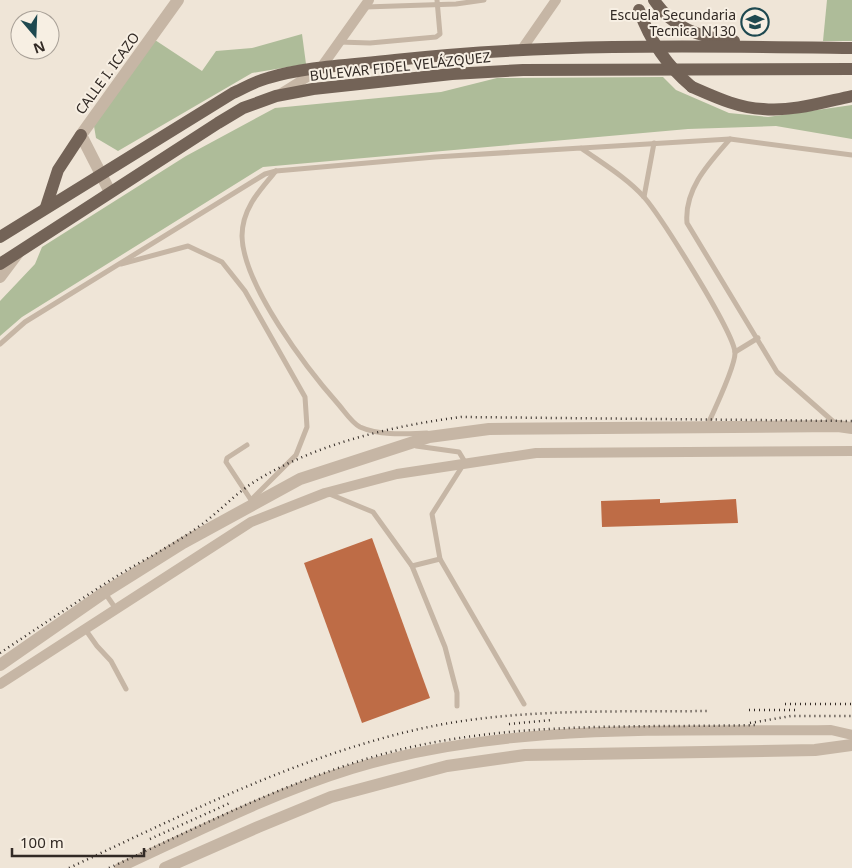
<svg xmlns="http://www.w3.org/2000/svg" width="852" height="868" font-family="'Noto Sans',sans-serif">
  <style>
    .green { fill: #aebc99 }
    .building { fill: #be6c46 }
    .lines { fill: none; stroke-linecap: round; stroke-linejoin: round }
    .service { stroke: #c6b6a5; stroke-width: 5 }
    .minor { stroke: #c6b6a5; stroke-width: 10 }
    .tertiary { stroke: #c6b6a5; stroke-width: 12 }
    .primary { stroke: #736357; stroke-width: 12 }
    .rail { stroke: #322a25; stroke-width: 2.5; stroke-dasharray: 1 4; stroke-linecap: butt }
    .primary-bridge { stroke: #736357; stroke-width: 12 }
    .labels { text-anchor: middle; dominant-baseline: central; stroke-width: 4; stroke-linejoin: round; paint-order: stroke }
    .poi-label { font-size: 14px; fill: #322a25; stroke: #f7efe3; text-anchor: end }
    .street-label { font-size: 14px; fill: #322a25; stroke: #f7efe3 }
  </style>
  <rect width="100%" height="100%" fill="#efe5d7"/>
  <g class="green">
    <polygon points="827,0 852,0 852,41 823,41"/>
    <polygon points="302,34 306,64 252,73 118,151 96,138 94,126 155,40 202,71 216,51 252,48"/>
    <polygon points="663,77 676,90 729,113 768,117 852,105 852,139 776,126 688,129 263,167 22,317 0,336 0,301 35,264 42,247 186,156 275,108 441,92 497,78"/>
  </g>
  <g class="building">
    <polygon points="660,499 660,503 736,499 738,523 602,527 601,501"/>
    <polygon points="372,538 430,698 362,723 304,563"/>
  </g>
  <g class="lines">
    <g class="service">
      <polyline points="365,7 456,4 484,0"/>
      <polyline points="339,42 370,43 436,37 440,34 437,0"/>
      <polyline points="582,148 730,139"/>
      <path d="M276,171C259,191 242,209 242,236C243,285 307,369 339,405C345,412 352,423 360,427C380,436 405,434 427,433"/>
      <polyline points="644,197 654,143"/>
      <polyline points="121,264 188,246 222,262 245,291 305,397 307,427 296,455 251,500"/>
      <path d="M0,344L25,322L265,174L276,171L435,157L581,148C602,163 627,178 644,197C661,217 732,329 735,352C736,365 713,413 707,426"/>
      <polyline points="735,352 758,338"/>
      <path d="M836,424L777,372L687,223C684,189 709,163 730,139L852,155"/>
      <polyline points="247,445 227,458 226,462 251,500"/>
      <polyline points="416,446 459,452 465,462 432,514 440,559 524,704"/>
      <polyline points="327,493 373,512 412,566 445,647 457,693 457,706"/>
      <polyline points="412,566 440,559"/>
      <polyline points="105,593 116,609"/>
      <polyline points="85,629 97,646 111,661 126,689"/>
    </g>
    <g class="minor">
      <polyline points="522,49 556,0"/>
      <polyline points="280,94 320,69 369,0"/>
      <polyline points="0,684 251,522 325,493 397,474 536,453 852,451"/>
      <path d="M119,868C195,833 271,794 352,769C506,722 671,732 831,730L852,735"/>
    </g>
    <g class="tertiary">
      <polyline points="110,192 81,135 178,0"/>
      <polyline points="0,277 18,253"/>
      <polyline points="0,665 105,592 183,543 300,479 429,437 489,429 838,426 852,428"/>
      <polyline points="165,868 258,827 331,797 447,766 525,755 815,750 852,745"/>
    </g>
    <g class="primary">
      <path d="M654,0C672,28 701,38 734,41"/>
      <path d="M692,87C715,97 738,108 763,109C792,112 824,102 852,96"/>
      <polyline points="46,207 58,170 81,135"/>
      <path d="M0,237L233,93C244,88 256,81 268,78C308,66 353,65 395,60C547,43 700,46 852,48"/>
      <polyline points="0,264 218,123 243,108 276,96 313,89 452,74 523,70 852,69"/>
    </g>
    <g class="rail">
      <path d="M0,653C39,627 78,601 117,576C145,559 175,544 201,525C219,512 235,494 254,482C315,444 391,426 461,417L852,421"/>
      <polyline points="785,704 852,704"/>
      <polyline points="749,710 795,710"/>
      <polyline points="750,723 791,716 852,716"/>
      <polyline points="509,724 552,720"/>
      <polyline points="150,839 230,803"/>
      <path d="M69,868C183,815 296,757 419,729C513,708 612,712 708,711"/>
      <path d="M109,868C197,828 283,783 376,756C501,720 630,728 758,725"/>
    </g>
    <path class="primary-bridge" d="M639,10C650,41 667,66 692,87"/>
  </g>
  <defs>
    <g id="school-ring" transform="scale(1.4375)"><circle r="9.5" fill="#f7efe3" stroke="#1e4950" stroke-width="1.5"/><path d="M0-5L7-2L0 1L-7-2ZM-4 1L0 2.5L4 1V4Q0 6-4 4Z" fill="#1e4950"/></g>
  </defs>
  <g fill-rule="evenodd">
    <use href="#school-ring" x="755" y="22"/>
  </g>
  <g class="labels">
    <g class="poi-label">
      <text x="736" y="14">Escuela Secundaria<tspan x="736" dy="16">Tecnica N130</tspan></text>
    </g>
    <g class="street-label">
      <text transform="translate(400 66) rotate(-6)">BULEVAR FIDEL VELÁZQUEZ</text>
      <text transform="translate(107 73) rotate(-54)">CALLE I. ICAZO</text>
    </g>
  </g>
  <g transform="translate(35 35) rotate(161)"><circle r="24" fill="#f7efe3" stroke="#a8a097"/>
  <path d="M0-4L9 19L0 12L-9 19Z" fill="#1e4950"/>
  <text y="-8" font-size="14" font-weight="bold" text-anchor="middle" fill="#322a25">N</text>
  </g>
  <path d="M12 848v8h132v-8" fill="none" stroke="#322a25" stroke-width="2.5"/>
  <text x="20" y="848" font-size="15" fill="#322a25" stroke="#f7efe3" stroke-width="4" paint-order="stroke">100 m</text>
</svg>
